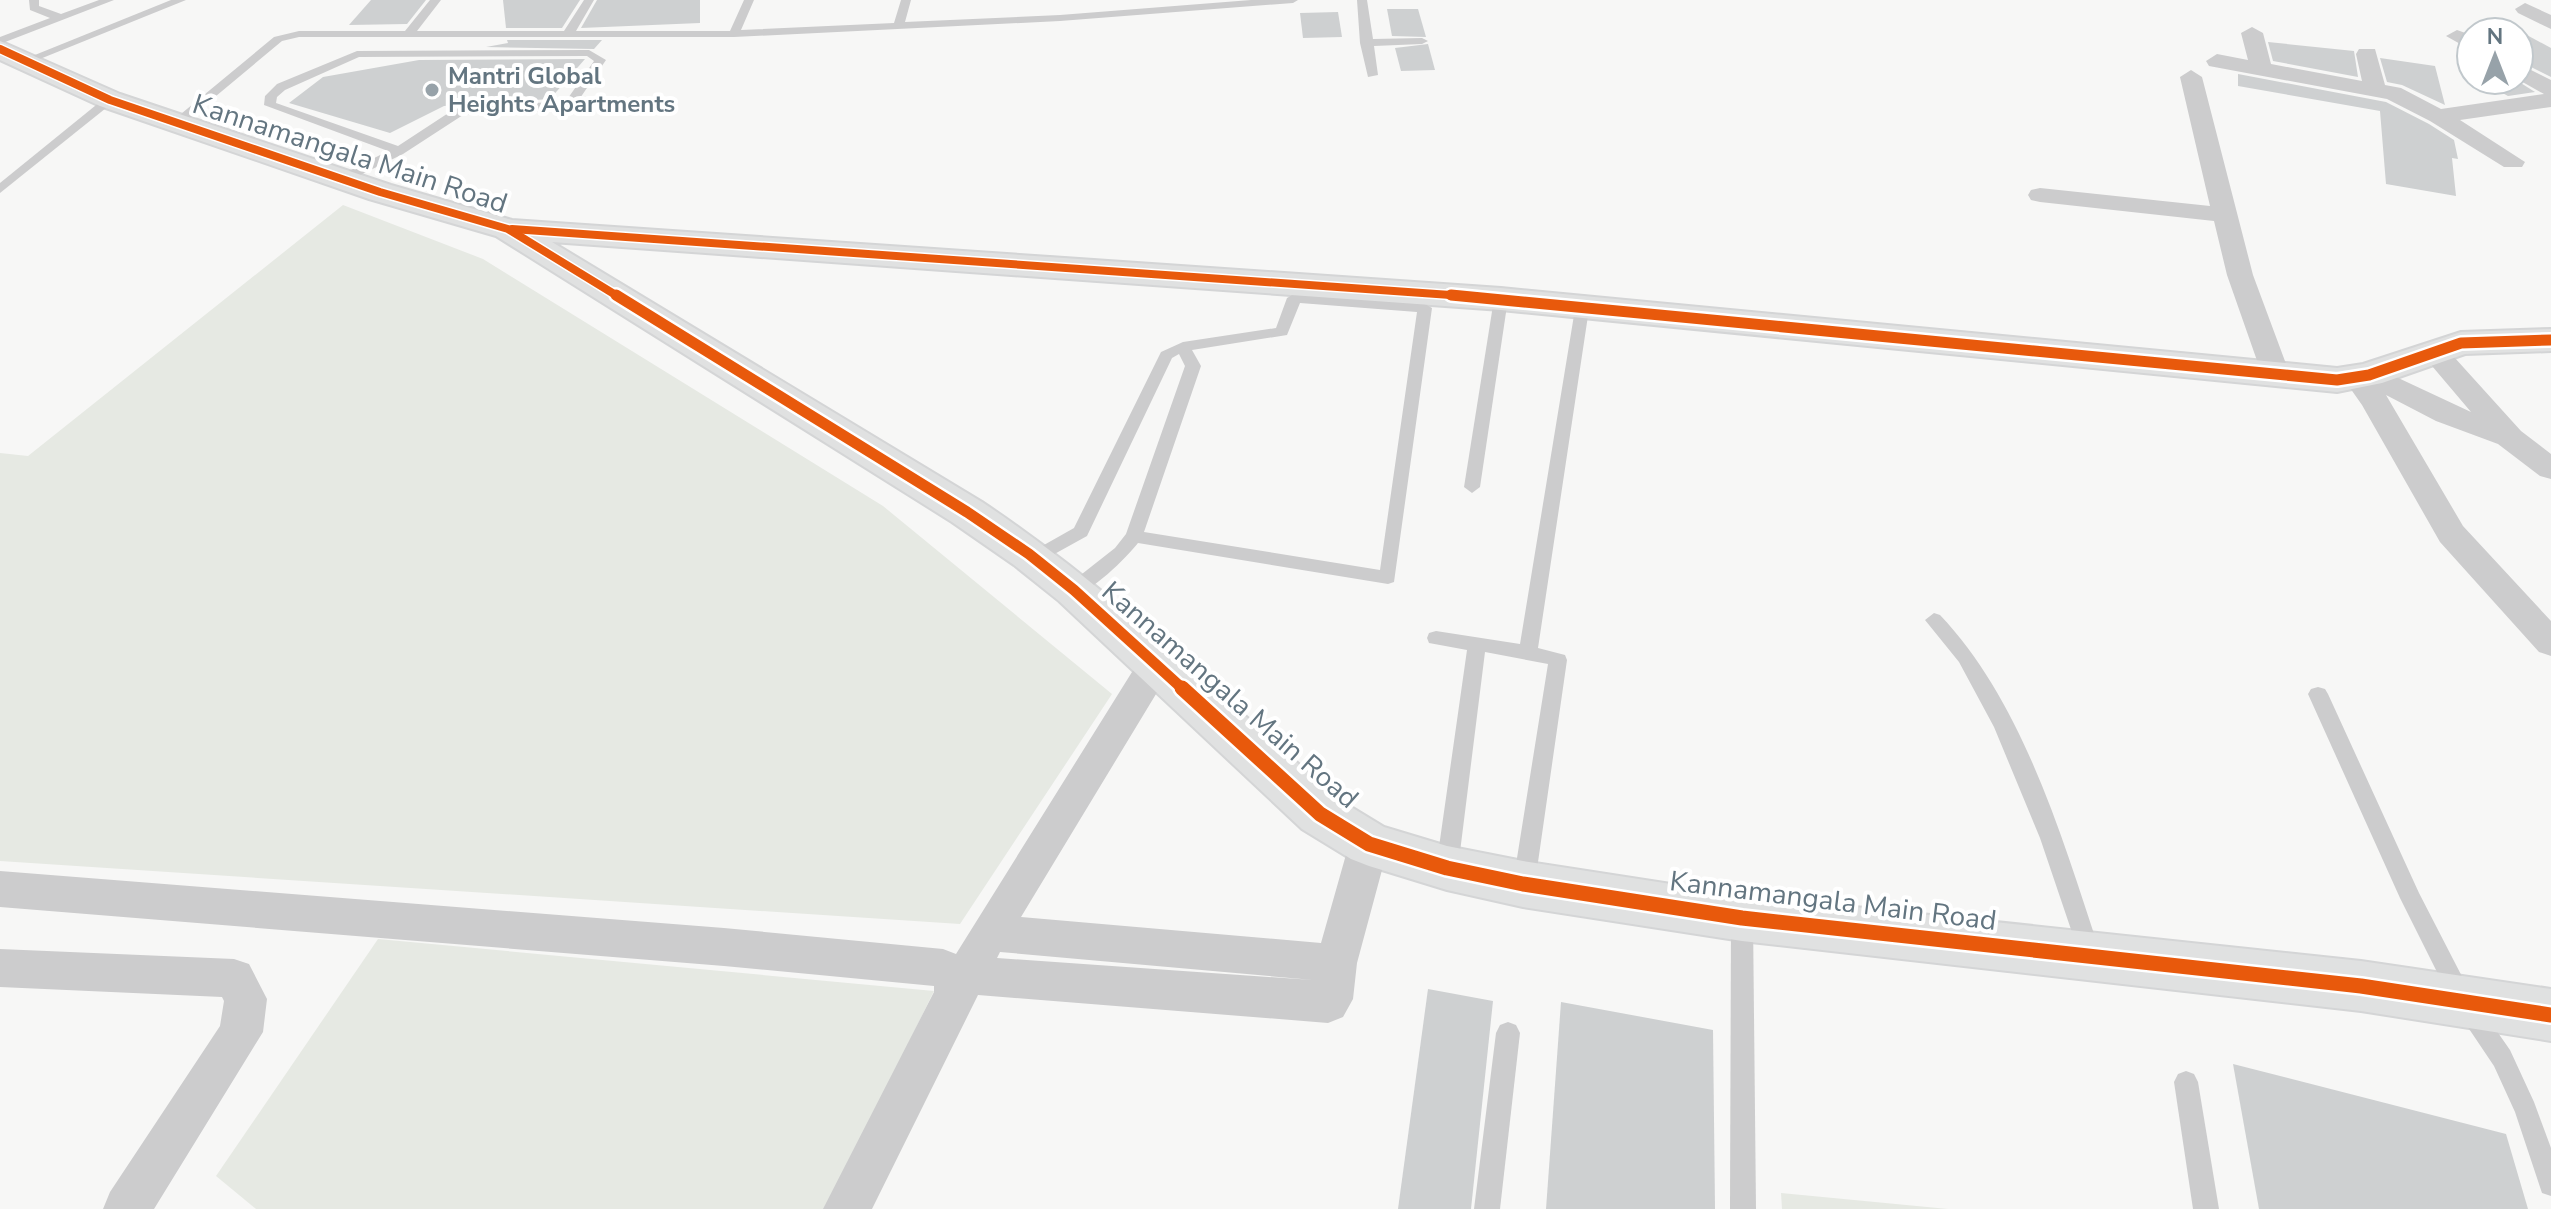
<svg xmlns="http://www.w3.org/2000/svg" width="2551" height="1209" font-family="'Nunito Sans',sans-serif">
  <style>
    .green { fill: #e6e9e3 }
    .building { fill: #ced0d1 }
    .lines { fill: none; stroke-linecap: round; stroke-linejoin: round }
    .secondary-casing { stroke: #d4d5d6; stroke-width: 4 }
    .lane { fill: #cccccd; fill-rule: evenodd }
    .street { fill: #cccccd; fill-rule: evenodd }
    .secondary { fill: #e0e1e1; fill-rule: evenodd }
    .cycleway-far2-casing { stroke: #fff; stroke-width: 11 }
    .cycleway-far1-casing { stroke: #fff; stroke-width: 16 }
    .cycleway-casing { stroke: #fff; stroke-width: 20 }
    .cycleway-far2 { stroke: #e8590c; stroke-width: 8 }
    .cycleway-far1 { stroke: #e8590c; stroke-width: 11 }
    .cycleway { stroke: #e8590c; stroke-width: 15 }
    .poi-dot { fill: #97a2a9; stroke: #fff; stroke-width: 3 }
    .labels { text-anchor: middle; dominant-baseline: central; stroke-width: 8; stroke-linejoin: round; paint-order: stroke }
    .far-poi-label { font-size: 24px; font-weight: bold; fill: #637580; stroke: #fff; text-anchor: start }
    .street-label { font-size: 28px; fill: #637580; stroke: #fff }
  </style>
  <rect width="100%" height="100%" fill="#f7f7f6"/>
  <g class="green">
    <polygon points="343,205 483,259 883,506 1112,694 960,924 0,861 0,453 28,456"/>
    <polygon points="378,939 934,991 828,1209 256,1209 216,1176"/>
    <polygon points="1781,1193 1948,1209 1782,1209"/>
  </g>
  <g class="building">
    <polygon points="371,0 426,0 407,24 349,25"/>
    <polygon points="503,0 580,0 562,28 506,28"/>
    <polygon points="597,0 700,0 700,23 581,28"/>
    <polygon points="1387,9 1418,9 1426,37 1392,36"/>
    <polygon points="1338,12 1342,37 1303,38 1300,13"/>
    <polygon points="2525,34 2551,48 2551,77 2519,61 2519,36"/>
    <polygon points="507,40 602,40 594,49 486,47 508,43"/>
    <polygon points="2268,42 2354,51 2358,77 2273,61"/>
    <polygon points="1428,44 1435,70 1401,71 1395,48"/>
    <polygon points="2380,58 2435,66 2445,105 2402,85 2387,82"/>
    <polygon points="585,59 550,99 444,106 390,133 289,103 323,77 419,60"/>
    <polygon points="2238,74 2386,102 2429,124 2454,140 2458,159 2452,158 2456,196 2386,184 2380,111 2238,86"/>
    <polygon points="2479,80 2516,80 2535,92 2508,96"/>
    <polygon points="1428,989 1493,1001 1471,1209 1398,1209"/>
    <polygon points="1561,1002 1713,1030 1715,1209 1546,1209"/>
    <polygon points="2233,1064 2506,1134 2528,1209 2259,1209"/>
  </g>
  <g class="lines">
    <g class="secondary-casing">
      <path id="secondary" d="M0,41L120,94L391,185L512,220L1501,288L2337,368L2363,364L2461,332L2551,329V351L2465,354L2382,383L2337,392L1501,310L552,242L982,502C1111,588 1222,697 1338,799L1384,827L1447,846L1523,861L1742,895L2361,961L2551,989V1041L2361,1011L1742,941L1523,907L1447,890L1369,866L1351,859L1302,829L1059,601L1014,565L952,522L496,236L369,199L100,106L0,60Z"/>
    </g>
    <g class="lane">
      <polygon points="29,0 39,0 39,6 61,14 99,0 114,0 0,44 0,37 50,18 30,10"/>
      <polygon points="171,0 186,0 30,63 20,61"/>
      <polygon points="430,0 441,0 417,31 564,31 584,0 594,0 576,31 730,31 744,0 754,0 741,30 894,23 901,0 911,0 905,22 1060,15 1251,0 1298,0 1293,3 1060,21 734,37 299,37 282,41 180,126 170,123 274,37 299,31 405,31"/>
      <polygon points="1357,0 1367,0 1373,39 1422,38 1428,41 1422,44 1374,46 1378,75 1368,77 1360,43"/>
      <path d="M589,50L606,60L574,107L563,111L463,115L403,154L342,184L337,183V177L388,151L264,105L265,96L277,84L357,51ZM587,56L594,61L566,101L456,108L398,146L276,103L277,97L285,90L359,57Z"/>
      <polygon points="106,97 116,100 0,193 0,183"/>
      <path d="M1294,294L1425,304L1432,308L1394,582L1388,584L1138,543C1127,557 1085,600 1068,595L1065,590L1068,585L1115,548L1126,534L1185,366L1179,354L1172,358L1087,536L1040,562H1028L1025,558L1028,554L1074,528L1161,352L1183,342L1276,328L1287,298ZM1300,303L1417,312L1380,570L1144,532L1201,366L1192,350L1287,335Z"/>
      <polygon points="1501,295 1508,299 1480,487 1472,493 1464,487 1494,299"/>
      <polygon points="1582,305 1589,309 1538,648 1565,655 1567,660 1535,883 1532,890 1524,892 1516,890 1513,883 1548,664 1485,652 1458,868 1454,874 1447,877 1440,874 1436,868 1467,650 1429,643 1427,638 1429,633 1436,631 1520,644 1575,309"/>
      <path d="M1934,613L1940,615C2023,702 2063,840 2100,952L2097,959L2089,962L2081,959L2040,838L1994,727L1959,662L1925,620Z"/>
      <polygon points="2318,687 2325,689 2328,694 2419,893 2471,994 2510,1050 2534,1102 2551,1148 2551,1196 2542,1193 2515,1112 2494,1066 2455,1008 2400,898 2308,694 2311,689"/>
      <polygon points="1742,908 1750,911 1753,918 1756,1209 1730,1209 1731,918 1734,911"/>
      <polygon points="1508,1022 1516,1025 1520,1033 1500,1209 1474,1209 1496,1033 1500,1025"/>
      <polygon points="2186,1071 2194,1074 2198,1082 2219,1209 2193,1209 2174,1082 2178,1074"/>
    </g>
    <g class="street">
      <polygon points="2525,3 2551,15 2551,29 2518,13 2515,9"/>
      <polygon points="2252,27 2263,33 2271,64 2362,81 2356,54 2359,49 2375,49 2385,85 2401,88 2441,109 2544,94 2519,80 2519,64 2551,80 2551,107 2460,120 2525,162 2522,167 2504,167 2430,121 2387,99 2209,66 2206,61 2217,54 2248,60 2241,33"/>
      <polygon points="2457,30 2471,35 2471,50 2446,36"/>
      <polygon points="2191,70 2202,77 2253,275 2289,372 2285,378 2275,381 2265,378 2261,372 2227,275 2214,221 2040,202 2031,200 2028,195 2031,190 2040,188 2210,206 2180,77"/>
      <path d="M2435,344L2445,347L2521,431L2551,454V479L2540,476L2498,444L2436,421L2386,395L2463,526L2551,621V656L2539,652L2440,542L2362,405L2343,378L2347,372C2359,369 2367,366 2379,369L2471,412L2421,353L2425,347Z"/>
      <path d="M1155,653L1168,656L1173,666L1021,917L1321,943L1349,844L1355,832L1369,827L1383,832L1389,844L1357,963L1353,999L1343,1017L1328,1023L978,995L872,1209H823L934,992V986L724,966L0,907V871L724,928L943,949L956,954L1142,656ZM1000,952L1313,980L997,958Z"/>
      <polygon points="0,949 234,959 249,964 267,999 263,1032 154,1209 103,1209 110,1192 220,1026 224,1001 222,997 0,987"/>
    </g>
    <use href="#secondary" class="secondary"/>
    <g class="cycleway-far2-casing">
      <g id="cycleway-far2">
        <polyline points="0,49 110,100 380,192 508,229 619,297"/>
        <polyline points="512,229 1479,297"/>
      </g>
    </g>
    <g class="cycleway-far1-casing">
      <g id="cycleway-far1">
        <polyline points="616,295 967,512 1029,554 1074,590 1184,690"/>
        <polyline points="1451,295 2337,380 2369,375 2461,343 2551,340"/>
      </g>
    </g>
    <g class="cycleway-casing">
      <polyline id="cycleway" points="1182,688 1320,814 1369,844 1447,868 1523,884 1742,918 2361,986 2551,1015"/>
    </g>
    <use href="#cycleway-far2" class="cycleway-far2"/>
    <use href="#cycleway-far1" class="cycleway-far1"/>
    <use href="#cycleway" class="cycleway"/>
  </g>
  <circle class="poi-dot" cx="432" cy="90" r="8"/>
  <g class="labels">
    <g class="far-poi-label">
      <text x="448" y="76">Mantri Global<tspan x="448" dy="28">Heights Apartments</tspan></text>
    </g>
    <g class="street-label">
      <text transform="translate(350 154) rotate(18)">Kannamangala Main Road</text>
      <text transform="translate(1230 695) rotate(41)">Kannamangala Main Road</text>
      <text transform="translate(1833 901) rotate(7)">Kannamangala Main Road</text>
    </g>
  </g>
  <g transform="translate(2495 56)"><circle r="38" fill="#ffffff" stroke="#c1c8cc" stroke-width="2"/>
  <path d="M0-6L14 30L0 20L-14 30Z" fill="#97a2a9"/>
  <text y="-12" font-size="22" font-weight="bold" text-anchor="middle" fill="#637580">N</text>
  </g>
</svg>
